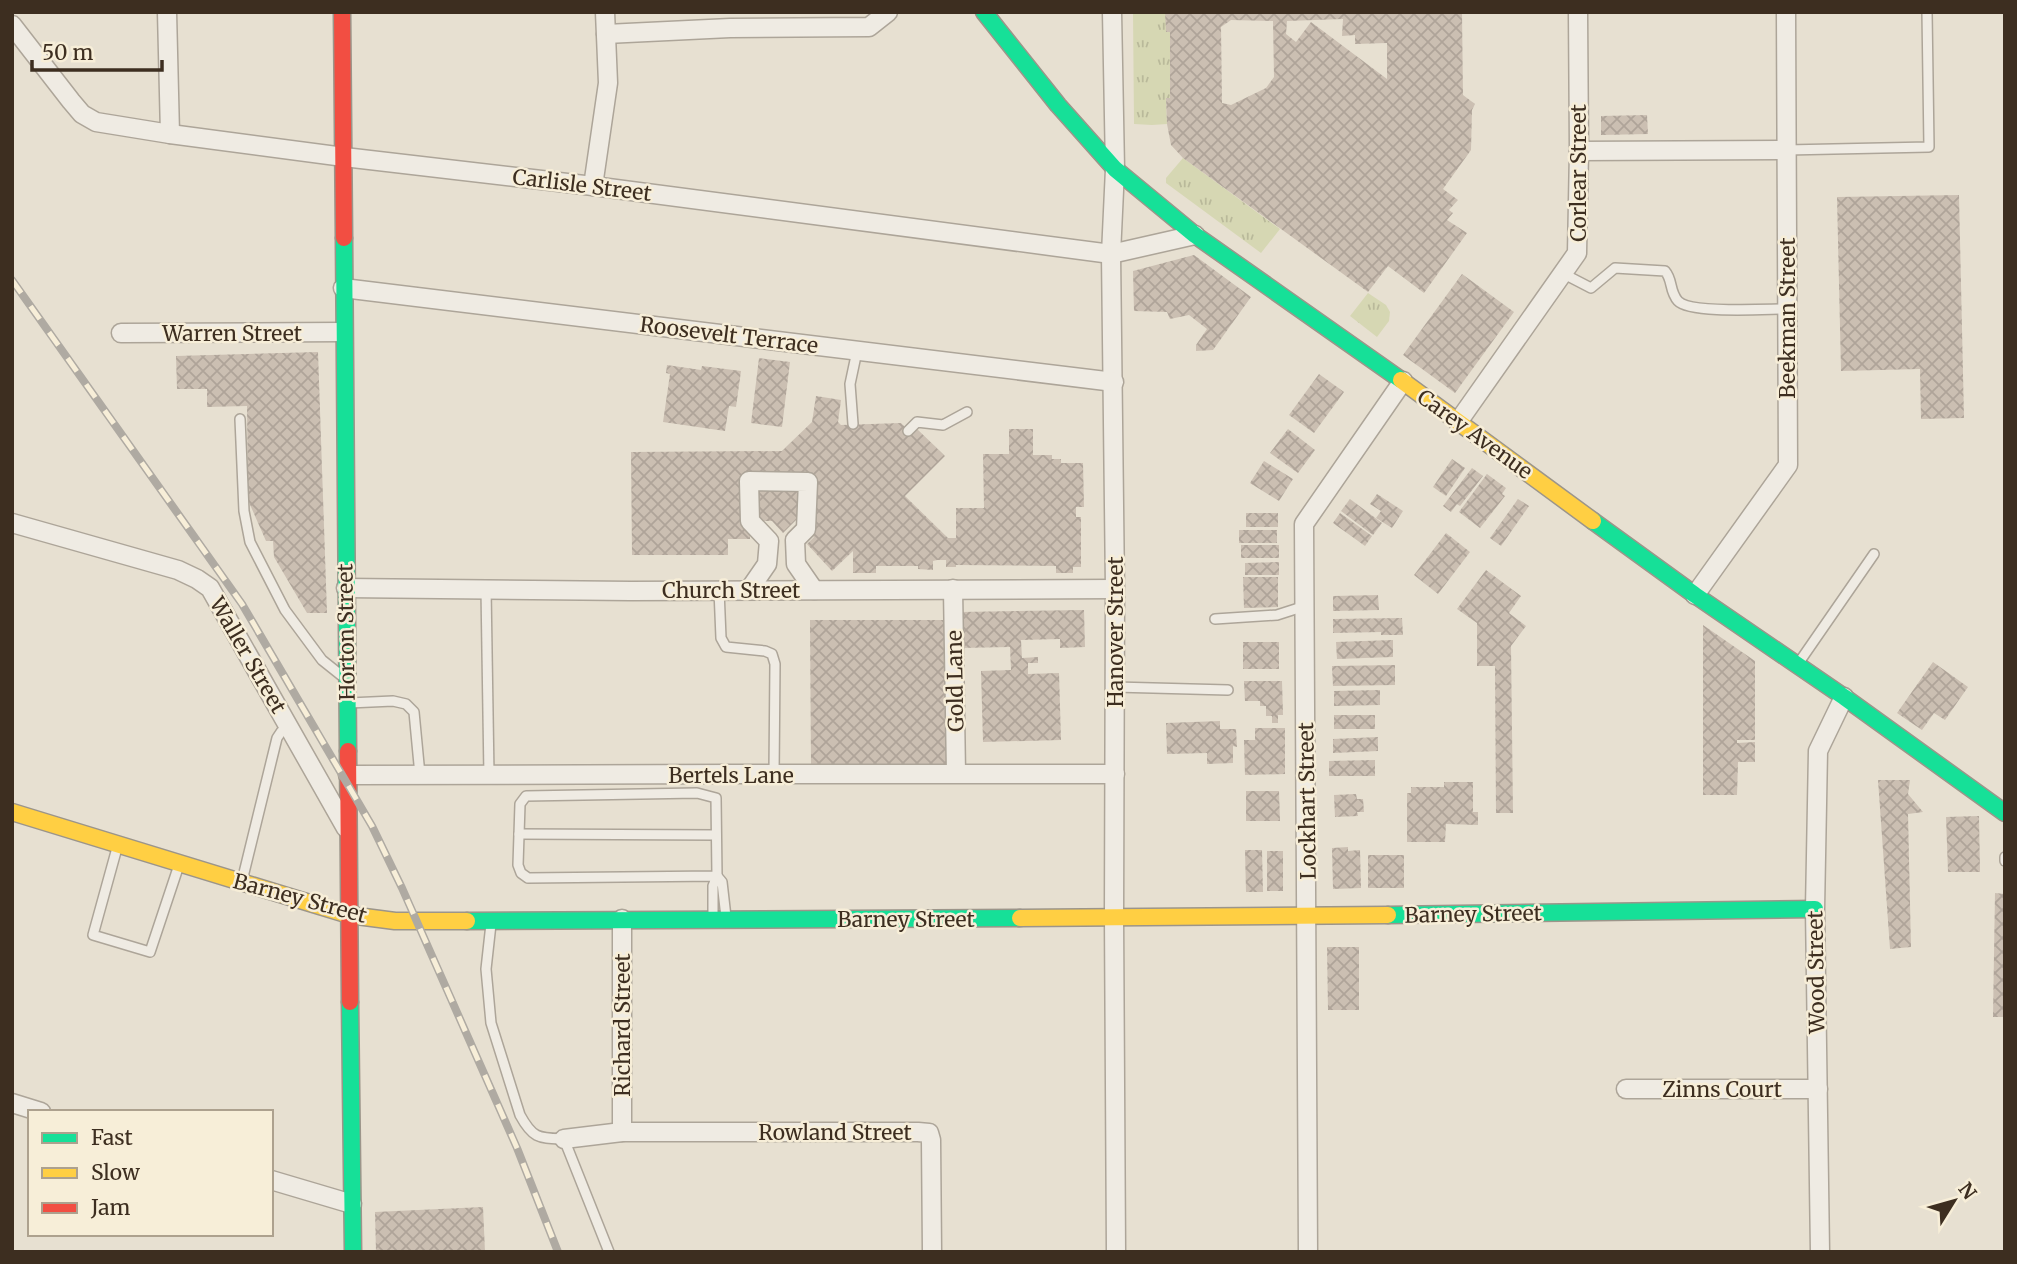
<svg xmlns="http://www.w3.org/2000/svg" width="2017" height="1264" font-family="Merriweather,serif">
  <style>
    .grass { fill: url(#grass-tufts) }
    .building { fill: url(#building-cross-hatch); fill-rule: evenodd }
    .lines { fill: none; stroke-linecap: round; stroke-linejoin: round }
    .lane-casing { stroke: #ada599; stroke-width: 12 }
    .street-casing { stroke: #ada599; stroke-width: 21 }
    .fast-casing { stroke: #9c958a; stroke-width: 19 }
    .slow-casing { stroke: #9c958a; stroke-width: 19 }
    .jam-casing { stroke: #9c958a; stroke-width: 19 }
    .lane { stroke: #efebe3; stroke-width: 9 }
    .street { stroke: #efebe3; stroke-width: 18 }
    .fast { stroke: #16e098; stroke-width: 16 }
    .slow { stroke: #ffcf43; stroke-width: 16 }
    .jam { stroke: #f24e42; stroke-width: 16 }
    .rail-casing { stroke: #afaaa2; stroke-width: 8 }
    .rail { stroke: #f7eed8; stroke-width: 5; stroke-dasharray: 16; stroke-linecap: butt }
    .labels { text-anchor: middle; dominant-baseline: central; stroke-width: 5; stroke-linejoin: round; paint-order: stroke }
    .street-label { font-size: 21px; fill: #3d2e20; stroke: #f7eed8 }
  </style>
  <defs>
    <pattern id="grass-tufts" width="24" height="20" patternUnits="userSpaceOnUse" patternTransform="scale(1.75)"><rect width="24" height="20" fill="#d6d7b3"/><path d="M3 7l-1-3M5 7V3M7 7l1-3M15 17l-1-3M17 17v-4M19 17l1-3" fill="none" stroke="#b9b99a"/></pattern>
    <pattern id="building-cross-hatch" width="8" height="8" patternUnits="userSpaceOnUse" patternTransform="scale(1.75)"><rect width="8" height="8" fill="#cbbfb2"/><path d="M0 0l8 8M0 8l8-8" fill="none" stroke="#afa499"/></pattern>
  </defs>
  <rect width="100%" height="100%" fill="#e7e0d1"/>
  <g class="grass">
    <polygon points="1133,12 1165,12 1170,32 1170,98 1166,99 1167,124 1152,125 1134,124"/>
    <polygon points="1183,158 1280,229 1261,253 1166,183 1166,178"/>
    <polygon points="1368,293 1386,305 1390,312 1389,321 1377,337 1350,316"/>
  </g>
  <g class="building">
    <path d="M1165,12H1462L1463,95L1475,104L1472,110L1471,150L1443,189L1458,200L1449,210L1453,213L1447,220L1467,233L1424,293L1388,266L1368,292L1183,158L1171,145L1167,124L1166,98H1170V32H1166ZM1343,19L1342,36L1355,35V44L1387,43V79L1311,22L1296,42L1286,34L1287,21ZM1231,20L1273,21L1274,77L1266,88L1231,105L1222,103L1221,27Z"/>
    <polygon points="1647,115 1648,134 1601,135 1601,116"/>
    <polygon points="1959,195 1964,418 1921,419 1920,369 1841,371 1837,197"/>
    <polygon points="1194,255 1251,297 1213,350 1196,351 1196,345 1207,329 1189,315 1170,319 1167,312 1134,311 1133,271"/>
    <polygon points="1462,274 1514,312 1455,393 1403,355"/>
    <polygon points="318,352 327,613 307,613 274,557 273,541 266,541 248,500 247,406 207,407 207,389 177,389 176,356"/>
    <polygon points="759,358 790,362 782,427 751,423"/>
    <polygon points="667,365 701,370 702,366 741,371 736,407 729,406 725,431 663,422 670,374 666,373"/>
    <polygon points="1319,374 1344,392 1314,433 1289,415"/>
    <polygon points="816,396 841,400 838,422 841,425 901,423 912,434 917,429 945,456 905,496 948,538 956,538 956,508 984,508 983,454 1009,454 1009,429 1033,429 1033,455 1052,455 1052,459 1061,459 1061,463 1083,463 1084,507 1076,507 1076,517 1081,517 1081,567 1073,567 1073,573 1056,573 1056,566 956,565 956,567 946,567 946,560 937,560 933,561 933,570 918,569 918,566 876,566 876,573 853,573 853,551 832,571 807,544 814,537 797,519 783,533 772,521 750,521 750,539 728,539 728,555 632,555 631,452 782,451 812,422"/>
    <polygon points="1288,429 1315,450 1298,473 1270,453"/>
    <polygon points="1452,459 1465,468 1446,496 1433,487"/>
    <polygon points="1264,461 1293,479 1279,501 1250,483"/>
    <polygon points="1472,468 1483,476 1460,506 1457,504 1451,512 1443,506"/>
    <polygon points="1487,474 1506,488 1502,494 1505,496 1480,528 1459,512"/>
    <polygon points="1377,494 1403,511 1392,528 1376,518 1381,511 1370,504"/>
    <polygon points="1350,499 1382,523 1373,535 1341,511"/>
    <polygon points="1518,499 1529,506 1501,546 1490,538"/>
    <rect x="1246" y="513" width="32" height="14"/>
    <polygon points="1340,513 1372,536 1365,546 1333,523"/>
    <rect x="1239" y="530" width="38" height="13"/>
    <polygon points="1446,533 1470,552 1438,594 1414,575"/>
    <rect x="1241" y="545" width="38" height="13"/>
    <polygon points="1279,562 1279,575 1245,575 1245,563"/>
    <polygon points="1486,570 1521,596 1509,613 1526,626 1511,646 1513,813 1496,813 1495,666 1477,666 1477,623 1457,609"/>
    <polygon points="1243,577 1278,577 1278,607 1244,608"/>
    <polygon points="1378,595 1379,610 1333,611 1333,596"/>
    <polygon points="1084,610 1085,647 1060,648 1060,639 1021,640 1022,658 1038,657 1038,663 1028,663 1028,674 1059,673 1061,740 983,742 981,671 1011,670 1010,647 961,648 960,612"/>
    <polygon points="1402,618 1403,635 1381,635 1381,632 1333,633 1333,619"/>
    <polygon points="810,620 945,620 946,764 811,765"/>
    <polygon points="1703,625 1755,661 1755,740 1737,740 1737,743 1755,742 1755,762 1738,762 1737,795 1703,795"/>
    <polygon points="1393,640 1393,657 1337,659 1336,642"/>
    <rect x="1243" y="642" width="36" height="27"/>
    <polygon points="1933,662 1968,687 1945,720 1934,713 1922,730 1897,713"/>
    <polygon points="1395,665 1395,685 1333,686 1332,666"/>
    <polygon points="1244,681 1282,681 1283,715 1278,715 1278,723 1272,723 1272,716 1266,716 1266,706 1260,706 1260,701 1245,701"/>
    <polygon points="1380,690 1380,705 1334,706 1334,691"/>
    <rect x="1334" y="715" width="41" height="14"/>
    <polygon points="1220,721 1220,729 1236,729 1237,747 1233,746 1233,763 1207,764 1207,753 1167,754 1166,723"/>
    <polygon points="1255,728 1285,728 1285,774 1245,775 1244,740 1255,740"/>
    <polygon points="1378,737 1378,751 1333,753 1333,739"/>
    <polygon points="1375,760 1375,776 1329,776 1329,761"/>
    <polygon points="1878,780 1910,780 1908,794 1923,812 1908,814 1911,947 1890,949"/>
    <polygon points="1444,782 1473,782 1473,812 1478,812 1478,825 1446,824 1445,842 1407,842 1407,793 1411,793 1411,787 1444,787"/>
    <polygon points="1246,791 1279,791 1280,821 1246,821"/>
    <polygon points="1356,794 1357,799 1363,799 1364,812 1357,812 1358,816 1335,817 1334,795"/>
    <polygon points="1979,816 1980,872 1948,872 1946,817"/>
    <polygon points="1348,847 1348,851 1360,850 1361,888 1333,889 1332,848"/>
    <polygon points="1245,850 1262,850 1263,892 1246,892"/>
    <rect x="1267" y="851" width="16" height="40"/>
    <rect x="1368" y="855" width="36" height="33"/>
    <polygon points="1995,893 2005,894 2005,1017 1993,1017"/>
    <polygon points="1327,947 1359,947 1359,1010 1328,1010"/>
    <polygon points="483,1207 485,1252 376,1252 375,1212"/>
  </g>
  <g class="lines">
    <g class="lane-casing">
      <g id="lane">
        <polyline points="1786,150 1929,147 1927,12"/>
        <path d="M1562,273L1591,288L1615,268L1665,271C1673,280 1669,291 1678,301C1690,314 1766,309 1787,309"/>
        <polyline points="240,419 244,511 250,542 285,610 322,660 342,676"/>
        <polyline points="853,424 850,384 857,351"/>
        <polyline points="908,431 917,422 943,425 967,412"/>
        <polyline points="486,589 489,775"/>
        <polyline points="719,590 721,638 726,647 765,651 772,654 775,664 774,774"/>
        <polyline points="1215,619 1277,615 1305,606"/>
        <polyline points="1800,661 1874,554"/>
        <polyline points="1115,687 1228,690"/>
        <polyline points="349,703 393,701 406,704 414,712 420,775"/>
        <polyline points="519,834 716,835"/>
        <polyline points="117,848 93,935 150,952 179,865"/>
        <polyline points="2005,857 2005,861"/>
        <polyline points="717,876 722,882 726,917"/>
        <polyline points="242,881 277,738 281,732 288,727"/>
        <polyline points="713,917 713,886 717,876 716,798 697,793 526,796 520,804 518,865 521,873 528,878 717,876"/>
        <path d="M491,924L486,969L491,1023L520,1115C533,1139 539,1138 564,1139L609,1252"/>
      </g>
    </g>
    <g class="street-casing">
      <g id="street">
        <polyline points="167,12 170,134"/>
        <polyline points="1112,12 1115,169 1111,254 1115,589 1114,917 1116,1252"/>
        <polyline points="12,25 71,101 82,114 96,122 170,134 344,157 593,186 1111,254 1195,235"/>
        <polyline points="606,34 730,28 869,27 888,12"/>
        <polyline points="1579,151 1786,150"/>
        <polyline points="593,186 608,83 605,12"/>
        <polyline points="343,288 1114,382"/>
        <polyline points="121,333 343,332"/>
        <polyline points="1458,422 1577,253 1579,151 1578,12"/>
        <polyline points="12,523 178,570 197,579 210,588 346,828"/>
        <polyline points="346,588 631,591 1115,589"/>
        <polyline points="953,589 956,773"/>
        <polyline points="749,590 767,564 769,541 750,521 749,481 808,482 806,529 795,540 796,564 814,590"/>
        <polyline points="1695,595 1788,465 1786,12"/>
        <path d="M348,775C604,776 859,772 1115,774"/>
        <polyline points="1626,1089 1818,1089"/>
        <polyline points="12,1103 41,1112"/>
        <polyline points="622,1132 622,919"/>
        <polyline points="564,1139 622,1132 918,1132 929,1133 931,1140 932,1252"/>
        <polyline points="271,1180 352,1204"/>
        <polyline points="1308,1252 1304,524 1403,381"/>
        <polyline points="1820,1252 1815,909 1818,751 1844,697"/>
      </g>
    </g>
    <g class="fast-casing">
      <g id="fast">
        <polyline points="984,12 1058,105 1115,169 1195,235 1401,380"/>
        <polyline points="344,238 348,751"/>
        <polyline points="1593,521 1695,595 1844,697 2005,813"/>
        <polyline points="1388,915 1815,909"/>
        <polyline points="467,921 1020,918"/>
        <polyline points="350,1002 353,1252"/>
      </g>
    </g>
    <g class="slow-casing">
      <g id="slow">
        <polyline points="1401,380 1593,521"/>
        <polyline points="12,812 349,915 395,921 467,921"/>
        <polyline points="1020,918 1388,915"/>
      </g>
    </g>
    <g class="jam-casing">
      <g id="jam">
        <polyline points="342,12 344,238"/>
        <polyline points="348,751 350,1002"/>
      </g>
    </g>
    <use href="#lane" class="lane"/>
    <use href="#street" class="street"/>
    <use href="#fast" class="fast"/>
    <use href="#slow" class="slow"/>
    <use href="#jam" class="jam"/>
    <g class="rail-casing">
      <polyline id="rail" points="12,280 242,604 372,826 402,888 517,1148 558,1252"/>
    </g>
    <use href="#rail" class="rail"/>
  </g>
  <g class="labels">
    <g class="street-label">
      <text transform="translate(1578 173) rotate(-90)">Corlear Street</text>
      <text transform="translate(582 185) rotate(7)">Carlisle Street</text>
      <text transform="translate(1787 318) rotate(-90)">Beekman Street</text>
      <text x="232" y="333">Warren Street</text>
      <text transform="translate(729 335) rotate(7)">Roosevelt Terrace</text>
      <text transform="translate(1475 434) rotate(36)">Carey Avenue</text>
      <text x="731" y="590">Church Street</text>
      <text transform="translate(346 632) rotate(-91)">Horton Street</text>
      <text transform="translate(1115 632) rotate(-90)">Hanover Street</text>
      <text transform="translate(248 655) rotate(60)">Waller Street</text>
      <text transform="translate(955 681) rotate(-91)">Gold Lane</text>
      <text x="731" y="775">Bertels Lane</text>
      <text transform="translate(1307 801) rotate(-91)">Lockhart Street</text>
      <text transform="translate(300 898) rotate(15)">Barney Street</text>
      <text transform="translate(1473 914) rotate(-1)">Barney Street</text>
      <text x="906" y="919">Barney Street</text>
      <text transform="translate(1816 972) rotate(-91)">Wood Street</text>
      <text transform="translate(622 1025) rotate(-90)">Richard Street</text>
      <text x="1722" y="1089">Zinns Court</text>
      <text x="835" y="1132">Rowland Street</text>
    </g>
  </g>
  <rect width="2017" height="1264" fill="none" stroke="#3d2e20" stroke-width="28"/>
  <rect x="28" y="1110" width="245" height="126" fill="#f7eed8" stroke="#ada18e" stroke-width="2"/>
  <rect x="42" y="1133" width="35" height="10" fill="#16e098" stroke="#ada18e" stroke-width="2"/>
  <text x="91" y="1145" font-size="21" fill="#3d2e20">Fast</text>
  <rect x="42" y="1168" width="35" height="10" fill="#ffcf43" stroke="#ada18e" stroke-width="2"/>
  <text x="91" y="1180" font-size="21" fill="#3d2e20">Slow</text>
  <rect x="42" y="1203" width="35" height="10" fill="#f24e42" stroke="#ada18e" stroke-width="2"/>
  <text x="91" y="1215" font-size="21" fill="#3d2e20">Jam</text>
  <g transform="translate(1954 1201) rotate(53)" stroke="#f7eed8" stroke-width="5" paint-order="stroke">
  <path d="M0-5L12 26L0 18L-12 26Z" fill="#3d2e20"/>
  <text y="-10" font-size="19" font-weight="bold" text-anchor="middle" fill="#3d2e20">N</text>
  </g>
  <path d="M32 60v10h130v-10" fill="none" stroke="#3d2e20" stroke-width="3.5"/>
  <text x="42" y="60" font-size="21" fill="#3d2e20" stroke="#f7eed8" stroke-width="5" paint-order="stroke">50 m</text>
</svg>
